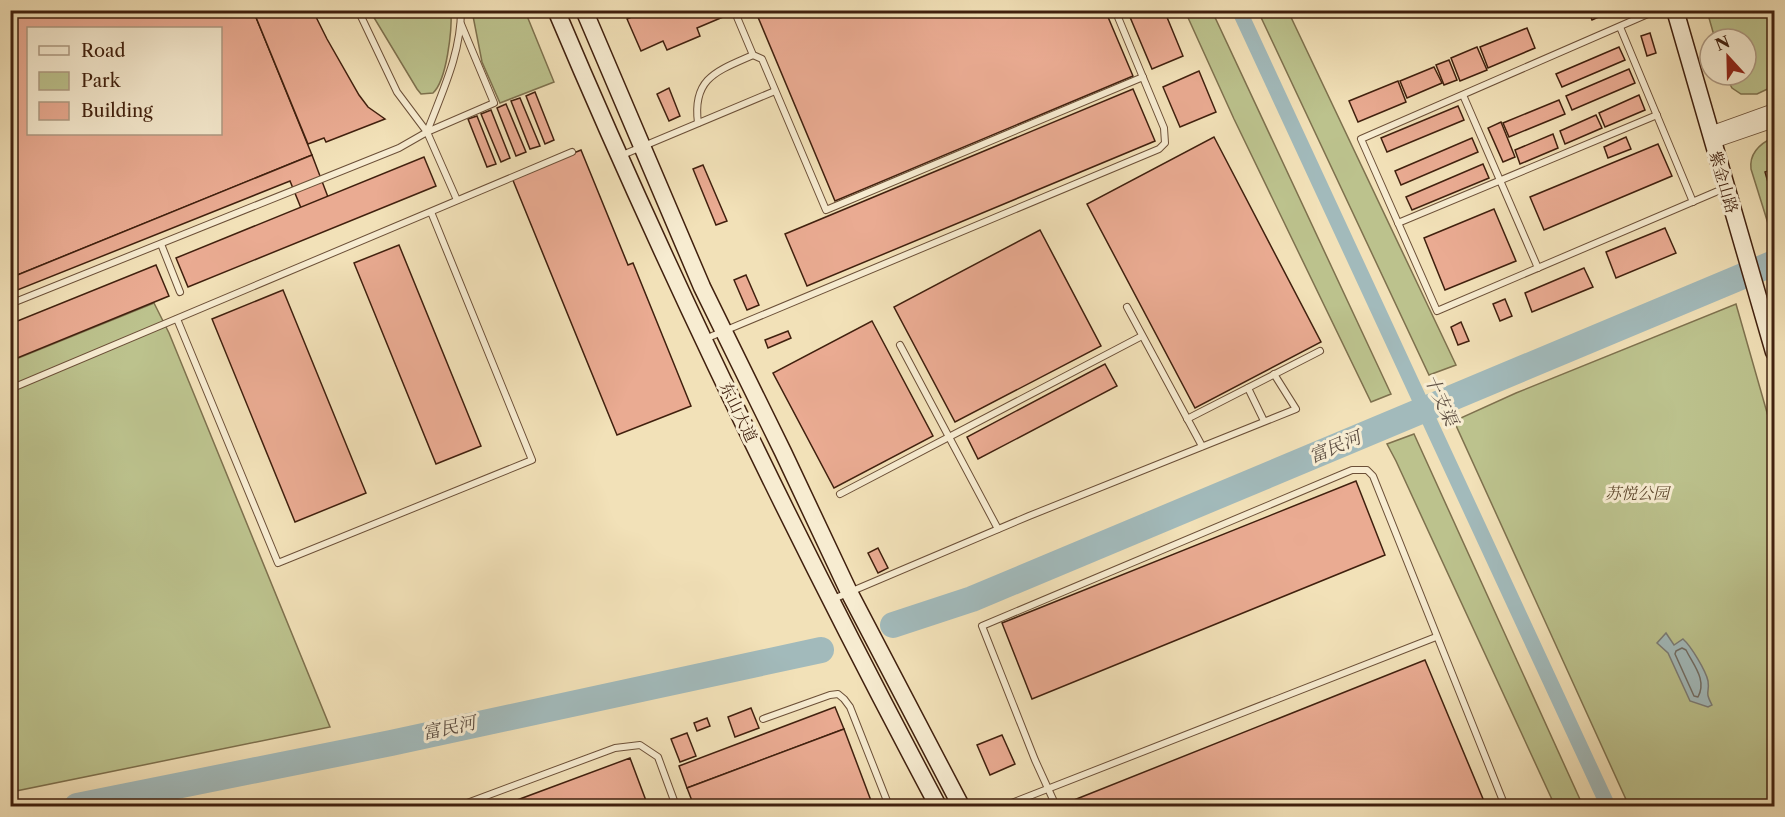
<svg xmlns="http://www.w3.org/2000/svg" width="1785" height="817" font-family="'Libre Caslon Text','Noto Serif SC',serif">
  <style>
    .green { fill: #bcc28d; stroke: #7e714e; stroke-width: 1.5 }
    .water { fill: #a2babb; stroke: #7b7c76; stroke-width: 1.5 }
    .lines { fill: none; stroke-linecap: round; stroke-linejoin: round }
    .shore { stroke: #716d64; stroke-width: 1.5 }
    .canal { stroke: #a2babb; stroke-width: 15 }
    .river { stroke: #a2babb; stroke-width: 26 }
    .building { fill: #eaab92; stroke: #40200e; stroke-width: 1.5; fill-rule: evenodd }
    .lane-casing { stroke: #6c5038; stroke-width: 8 }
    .street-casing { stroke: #6c5038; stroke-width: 14 }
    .secondary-casing { stroke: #40200e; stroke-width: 19 }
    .lane { stroke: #f7ecd1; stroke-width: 6 }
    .street { stroke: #f7ecd1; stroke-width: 12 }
    .secondary { stroke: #f7ecd1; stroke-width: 16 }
    .labels { text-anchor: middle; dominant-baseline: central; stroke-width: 6; stroke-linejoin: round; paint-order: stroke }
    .street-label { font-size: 16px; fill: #40200e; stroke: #f7ecd1 }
    .park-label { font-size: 16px; font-style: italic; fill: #5f482e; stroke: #f7ecd1 }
    .water-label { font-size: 18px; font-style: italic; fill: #5d4e42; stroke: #f7ecd1 }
  </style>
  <rect width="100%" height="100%" fill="#f2e1b8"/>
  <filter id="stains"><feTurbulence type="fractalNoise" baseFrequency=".00333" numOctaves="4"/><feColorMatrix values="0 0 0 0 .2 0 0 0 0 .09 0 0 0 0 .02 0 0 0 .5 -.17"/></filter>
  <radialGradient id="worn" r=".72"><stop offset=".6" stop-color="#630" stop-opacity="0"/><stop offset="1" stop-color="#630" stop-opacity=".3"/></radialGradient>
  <g class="green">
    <path d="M370,11H384L395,14H407L414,11H451C452,30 447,80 433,93L421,94L417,89Z"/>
    <polygon points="472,11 525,11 554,82 500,103 482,62"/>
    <polygon points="1185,11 1212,11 1391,394 1371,402 1234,119"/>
    <polygon points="1258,11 1288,11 1456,365 1429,375"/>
    <polygon points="1707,11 1774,11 1774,86 1757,94 1741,94 1732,88 1725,75 1746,75 1746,39 1715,39"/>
    <path d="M1774,137V231L1771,233L1751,169C1749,153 1761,143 1774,137Z"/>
    <polygon points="154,303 169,333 330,727 11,792 11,361"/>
    <polygon points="1736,304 1774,437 1774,806 1629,806 1454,421 1516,393"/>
    <polygon points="1414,434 1583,806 1555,806 1396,461 1387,444"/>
  </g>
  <path class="water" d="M1666,633L1674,645L1683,639C1691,646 1706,671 1708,681C1710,694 1704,690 1712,705L1708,707L1690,701L1668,653L1657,643Z"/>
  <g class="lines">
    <path class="shore" d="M1682,648L1686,650C1694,666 1707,680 1698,697L1694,696L1675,654L1676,651Z"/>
    <polyline class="canal" points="1239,10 1608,806"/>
    <g class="river">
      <polyline points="893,625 972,599 1774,263"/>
      <polyline points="77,806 391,743 821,650"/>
    </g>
  </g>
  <g class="building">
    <path d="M10,10H253L312,155L10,278ZM28,28H220V134H28Z"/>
    <polygon points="253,10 316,10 313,11 327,39 359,95 368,107 385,119 326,142 324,138 308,144"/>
    <polygon points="647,10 721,10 723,17 697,28 700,36 667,50 663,41 641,51 627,19"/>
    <polygon points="755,10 1105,10 1133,76 835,201"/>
    <polygon points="1127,10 1164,10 1183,56 1152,69"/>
    <polygon points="1588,10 1614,10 1592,20"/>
    <polygon points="1527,28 1535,48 1488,68 1480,47"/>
    <polygon points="1650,33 1656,53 1647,56 1641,36"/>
    <polygon points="1477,47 1487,70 1460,81 1451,58"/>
    <polygon points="1619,47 1625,60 1562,87 1556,74"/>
    <polygon points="1449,60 1457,80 1444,85 1436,65"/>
    <polygon points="1434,67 1442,83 1407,98 1400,81"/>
    <polygon points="1629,69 1635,83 1572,110 1566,96"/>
    <polygon points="1199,71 1216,112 1180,127 1163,87"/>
    <polygon points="1398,81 1406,102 1358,122 1349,101"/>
    <polygon points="669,88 680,116 669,121 657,94"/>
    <polygon points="1133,89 1155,141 807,286 785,234"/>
    <polygon points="535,92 554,140 545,144 526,96"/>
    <polygon points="1639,95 1645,110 1605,127 1599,113"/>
    <polygon points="520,98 540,146 530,149 511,101"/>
    <polygon points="1559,100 1565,114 1509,137 1503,123"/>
    <polygon points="506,104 526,152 516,156 497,108"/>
    <polygon points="1458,106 1464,120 1387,152 1381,138"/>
    <polygon points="491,110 510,158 501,162 481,114"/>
    <polygon points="1596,115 1602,128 1565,144 1560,131"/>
    <polygon points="477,116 496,164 487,167 468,119"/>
    <polygon points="1501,122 1515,157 1503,162 1488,128"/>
    <polygon points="1553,134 1558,148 1520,164 1515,150"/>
    <polygon points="1214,137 1321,342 1195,408 1087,204"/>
    <polygon points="1626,137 1631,149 1608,158 1604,147"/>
    <polygon points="1472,138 1478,152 1401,185 1395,171"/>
    <polygon points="1658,144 1672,176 1544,230 1530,197"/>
    <polygon points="581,150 628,265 633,263 691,406 617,435 512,178"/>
    <polygon points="312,155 328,197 301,208 290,181 10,293 10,278"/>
    <polygon points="424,157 436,186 188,287 176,258"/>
    <polygon points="1483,164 1489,178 1412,210 1406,197"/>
    <polygon points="703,165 727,221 716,225 693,169"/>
    <polygon points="1774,169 1774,203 1765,172"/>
    <polygon points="1494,209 1516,261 1445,290 1424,238"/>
    <polygon points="1665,228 1676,253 1616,278 1606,252"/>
    <polygon points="1040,230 1101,346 955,422 894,307"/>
    <polygon points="399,245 481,446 436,464 354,263"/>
    <polygon points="156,265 169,296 10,361 10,324"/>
    <polygon points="1584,268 1593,287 1532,312 1525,293"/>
    <polygon points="746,275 759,305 747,310 734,280"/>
    <polygon points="283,290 366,493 295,522 212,319"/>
    <polygon points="1505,299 1512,316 1500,321 1493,304"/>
    <polygon points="872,321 933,436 834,488 773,373"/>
    <polygon points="1461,322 1469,341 1458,345 1451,327"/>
    <polygon points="788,331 791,338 768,348 765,340"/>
    <polygon points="1105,364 1117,386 978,459 967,437"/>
    <polygon points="1356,481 1385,555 1032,699 1002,623"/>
    <polygon points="878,548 888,568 878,573 868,553"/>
    <polygon points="1425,660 1486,806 1076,806 1074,800"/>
    <polygon points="835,707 844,729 687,788 679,766"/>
    <polygon points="751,708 759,728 735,737 728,717"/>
    <polygon points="707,718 710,726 697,731 694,723"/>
    <polygon points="844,729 873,806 694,806 687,788"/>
    <polygon points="687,733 696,756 680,762 671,739"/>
    <polygon points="1002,735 1015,764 990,775 977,745"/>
    <polygon points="630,758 648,806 501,806"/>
  </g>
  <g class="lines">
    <g class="lane-casing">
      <g id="lane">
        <polyline points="734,10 753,55 762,59 826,210 1143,77"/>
        <polyline points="1657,10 1361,139 1437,311 1725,188"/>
        <polyline points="1620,27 1693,202"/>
        <polyline points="1463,95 1538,268"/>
        <path d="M698,123C692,78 717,71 753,55"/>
        <polyline points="427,132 494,103 461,24"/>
        <polyline points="620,156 775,91"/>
        <path d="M457,200L427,132C442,92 461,54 461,10"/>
        <polyline points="1398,223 1657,115"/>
        <polyline points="161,244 180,292"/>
        <polyline points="10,304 399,148 427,132 397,92 358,10"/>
        <polyline points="1127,307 1202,446"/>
        <polyline points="177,319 278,563 532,460 431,212"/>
        <polyline points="705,339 1159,149 1165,143 1164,128 1115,10"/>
        <polyline points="900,345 998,529"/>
        <polyline points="1248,388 1264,421"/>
        <polyline points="10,389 572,152"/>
        <polyline points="1187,419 1320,351"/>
        <polyline points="840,494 1142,336"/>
        <polyline points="831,600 1029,516 1296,409 1274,374"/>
        <polyline points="763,719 830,695 838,694 844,699 850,707 889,806"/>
        <polyline points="459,806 615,748 640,745 658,757 676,806"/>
        <polyline points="1004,806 1436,637"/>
        <polyline points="1056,806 1035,760 982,626 1352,470 1367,470 1373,476 1505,806"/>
      </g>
    </g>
    <g class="street-casing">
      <g id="street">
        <polyline points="1710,133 1774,110"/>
        <polyline points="1713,142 1774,121"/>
      </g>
    </g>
    <g class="secondary-casing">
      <g id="secondary">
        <path d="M556,10C671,282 800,547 938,806"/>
        <polyline points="584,10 702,287 783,452 849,592 961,806"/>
        <polyline points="1675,10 1774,352"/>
      </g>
    </g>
    <use href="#lane" class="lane"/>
    <use href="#street" class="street"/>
    <use href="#secondary" class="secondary"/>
  </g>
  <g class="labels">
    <g class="street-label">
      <text transform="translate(1724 182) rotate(74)">紫金山路</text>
      <text transform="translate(739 412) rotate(64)">东山大道</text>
    </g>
    <g class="park-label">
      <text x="1637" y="493">苏悦公园</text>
    </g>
    <g class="water-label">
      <text transform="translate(1441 400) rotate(65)">十支渠</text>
      <text transform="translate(1335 447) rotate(-23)">富民河</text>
      <text transform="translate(449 728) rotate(-12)">富民河</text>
    </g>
  </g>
  <rect width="1785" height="817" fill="none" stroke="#f2e1b8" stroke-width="36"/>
  <rect x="12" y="12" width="1761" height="793" fill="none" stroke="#40200e" stroke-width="3"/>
  <rect x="18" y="18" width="1749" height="781" fill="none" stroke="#40200e" stroke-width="1.5"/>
  <rect x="27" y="27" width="195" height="108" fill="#f7ecd1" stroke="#ae9a83" stroke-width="1.5"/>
  <rect x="39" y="46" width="30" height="9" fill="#f7ecd1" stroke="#ae9a83" stroke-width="1.5"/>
  <text x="81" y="57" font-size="18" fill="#40200e">Road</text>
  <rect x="39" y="72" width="30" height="18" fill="#bcc28d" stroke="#ae9a83" stroke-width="1.5"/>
  <text x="81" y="87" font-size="18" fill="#40200e">Park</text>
  <rect x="39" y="102" width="30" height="18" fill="#eaab92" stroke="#ae9a83" stroke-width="1.5"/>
  <text x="81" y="117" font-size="18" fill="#40200e">Building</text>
  <g transform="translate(1728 57) rotate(338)"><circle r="28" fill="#f7ecd1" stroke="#ae9a83" stroke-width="1.5"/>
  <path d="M0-4.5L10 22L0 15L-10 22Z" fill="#8f2418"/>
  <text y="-9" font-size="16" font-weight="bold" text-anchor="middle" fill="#40200e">N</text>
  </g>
  <rect width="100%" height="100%" filter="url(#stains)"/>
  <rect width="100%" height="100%" fill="url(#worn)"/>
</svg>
